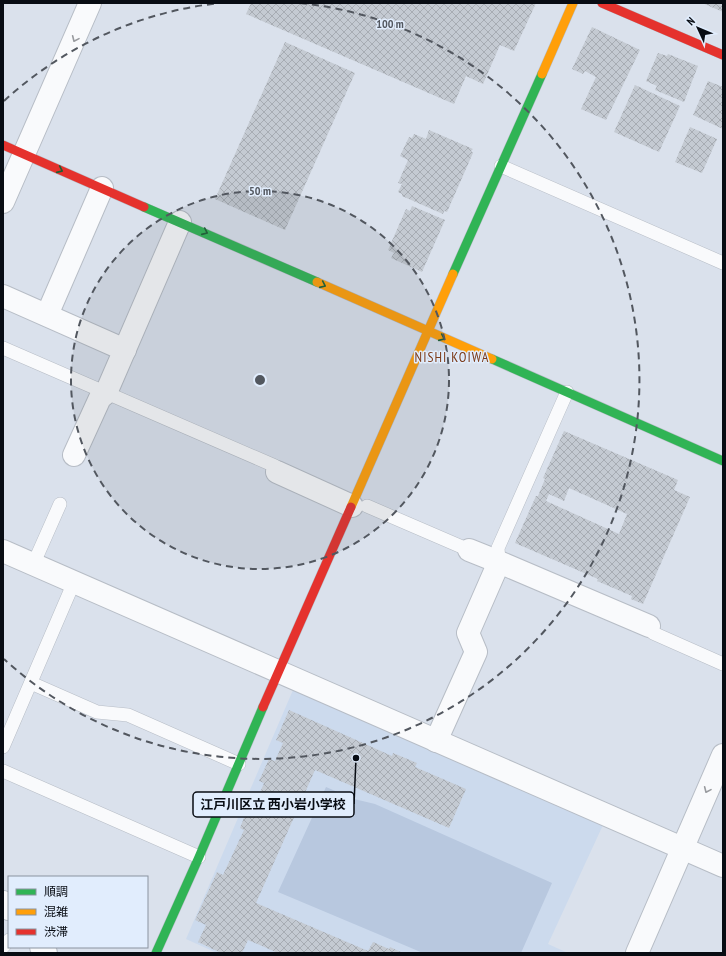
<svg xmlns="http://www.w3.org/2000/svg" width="726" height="956" font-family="'PT Sans Narrow','Noto Sans JP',sans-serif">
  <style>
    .built { fill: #ccdaed }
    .grass { fill: #b8c8df }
    .building { fill: url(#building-cross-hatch); fill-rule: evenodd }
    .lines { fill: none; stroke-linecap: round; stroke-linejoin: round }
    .lane-casing { stroke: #b7bdc6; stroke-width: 14 }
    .street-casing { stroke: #b7bdc6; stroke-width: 24 }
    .fast-casing { stroke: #b7bdc6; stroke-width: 10 }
    .slow-casing { stroke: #b7bdc6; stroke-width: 10 }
    .jam-casing { stroke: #b7bdc6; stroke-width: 10 }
    .lane { stroke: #f9fafc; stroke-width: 13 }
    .street { stroke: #f9fafc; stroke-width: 22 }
    .fast { stroke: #30b455; stroke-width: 9 }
    .slow { stroke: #ff9f0a; stroke-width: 9 }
    .jam { stroke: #e5322d; stroke-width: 9 }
    .oneway { stroke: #999b9f }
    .oneway2 { stroke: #1c6034 }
    .ring { fill: none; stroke: #52575f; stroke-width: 2; stroke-dasharray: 7 5 }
    .labels { text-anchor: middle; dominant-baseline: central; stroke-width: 3; stroke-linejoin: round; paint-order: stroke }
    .quarter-label { font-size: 14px; letter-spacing: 1px; fill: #7c3c1a; stroke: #e1edfd }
    .centre { fill: #52575f; stroke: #e1edfd; stroke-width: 2 }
    .ring-label { font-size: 12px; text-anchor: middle; font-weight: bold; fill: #52575f; stroke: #e1edfd; stroke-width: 3; stroke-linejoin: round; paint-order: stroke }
    .leader { fill: none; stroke: #080c13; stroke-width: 1.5 }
    .callout-dot { fill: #080c13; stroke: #e1edfd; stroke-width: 1.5 }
    .callout { fill: #e1edfd; stroke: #080c13; stroke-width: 1.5 }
    .callout-label { font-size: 13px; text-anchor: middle; font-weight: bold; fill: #080c13 }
  </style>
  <defs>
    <pattern id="building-cross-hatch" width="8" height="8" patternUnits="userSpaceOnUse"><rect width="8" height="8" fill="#c4cad2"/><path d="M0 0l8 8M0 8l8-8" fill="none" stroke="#a7acb3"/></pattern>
  </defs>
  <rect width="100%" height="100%" fill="#dae1ec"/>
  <polygon class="built" points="293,690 603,825 548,944 568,953 217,953 186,939"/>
  <polygon class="grass" points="326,787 354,799 375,804 552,883 521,953 423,953 278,892"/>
  <g class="building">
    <polygon points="251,3 536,3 514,51 500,45 483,84 466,76 454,104 246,14"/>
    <polygon points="702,3 723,3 723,12"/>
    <polygon points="592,27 640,50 606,120 581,109 596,77 585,71 583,74 572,69"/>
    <polygon points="285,42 355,73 285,230 215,199"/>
    <polygon points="658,53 667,56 668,54 698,66 684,102 655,90 657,86 646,81"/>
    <polygon points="708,81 723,87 723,129 693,115"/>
    <polygon points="635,85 680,106 659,152 614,132"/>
    <polygon points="690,127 717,139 702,173 675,162"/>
    <polygon points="429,130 473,149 471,151 473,153 447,212 444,211 443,214 402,196 402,194 398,192 402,184 398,183 408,160 400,156 409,137 412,138 414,134 426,139"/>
    <polygon points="412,206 445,220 422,272 391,258 394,253 388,250 406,209 410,211"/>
    <path d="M564,431L678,480L674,490L690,497L643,604L631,599L632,596L597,581L598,579L515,543L536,496H538L545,479L543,478ZM569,488L627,514L619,534L546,501L549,494L564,501Z"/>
    <polygon points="289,710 392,756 393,753 417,763 415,767 466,789 449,828 315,770 256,903 368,951 373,942 389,949 390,947 403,953 278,953 248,940 242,953 221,953 198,942 206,925 195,920 217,872 223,875 244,830 240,828 249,805 254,807 264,783 259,781 269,759 275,761 283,743 276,740"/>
  </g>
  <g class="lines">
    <g class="lane-casing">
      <g id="lane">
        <polyline points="501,166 723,263"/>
        <polyline points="3,348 275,466 277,472"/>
        <polyline points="367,506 469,550"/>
        <polyline points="499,562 498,548 567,392"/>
        <polyline points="33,565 60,504"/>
        <polyline points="649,626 653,633 723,664"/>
        <polyline points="31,683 97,712 128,715 239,764"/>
        <polyline points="3,747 74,582"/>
        <polyline points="3,771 199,857"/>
        <polyline points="3,947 9,940"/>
      </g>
    </g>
    <g class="street-casing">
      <g id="street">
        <polyline points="3,202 90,3"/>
        <polyline points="3,296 125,350"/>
        <polyline points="47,315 102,188"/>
        <polyline points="74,455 100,398 106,393 180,222"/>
        <polyline points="277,472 352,506"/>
        <polyline points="469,550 499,562 649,626"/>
        <polyline points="3,551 723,866"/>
        <polyline points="436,741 476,652 468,633 499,562"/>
        <polyline points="3,902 9,909"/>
        <polyline points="41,947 46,953"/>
        <polyline points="637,953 723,755"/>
      </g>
    </g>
    <g class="fast-casing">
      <g id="fast">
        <polyline points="144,207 317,282"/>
        <polyline points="453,274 542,74"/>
        <polyline points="492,359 723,461"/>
        <polyline points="156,953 199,857 263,707"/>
      </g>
    </g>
    <g class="slow-casing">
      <g id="slow">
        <polyline points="542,74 573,3"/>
        <polyline points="317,282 492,359"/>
        <polyline points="351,507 453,274"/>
      </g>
    </g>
    <g class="jam-casing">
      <g id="jam">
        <polyline points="602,3 723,55"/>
        <polyline points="3,145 144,207"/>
        <polyline points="263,707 351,507"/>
      </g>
    </g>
    <use href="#lane" class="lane"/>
    <use href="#street" class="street"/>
    <use href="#fast" class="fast"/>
    <use href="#slow" class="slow"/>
    <use href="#jam" class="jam"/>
  </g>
  <defs><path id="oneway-chevron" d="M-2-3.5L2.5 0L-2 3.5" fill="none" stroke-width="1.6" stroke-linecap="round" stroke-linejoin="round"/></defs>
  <g class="oneway">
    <use href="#oneway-chevron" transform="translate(75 39) rotate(114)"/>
    <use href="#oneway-chevron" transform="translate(707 790) rotate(114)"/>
  </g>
  <g class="oneway2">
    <use href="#oneway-chevron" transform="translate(60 170) rotate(24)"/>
    <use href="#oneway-chevron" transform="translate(205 232) rotate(24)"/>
    <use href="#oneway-chevron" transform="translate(323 285) rotate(24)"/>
    <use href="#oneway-chevron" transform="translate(442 338) rotate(24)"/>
  </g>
  <circle cx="260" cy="380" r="189" fill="#52575f" fill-opacity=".12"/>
  <g class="ring">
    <circle cx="260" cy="380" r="189"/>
    <path d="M4 101A379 379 0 0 1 220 3M300 3A379 379 0 1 1 4 659"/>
  </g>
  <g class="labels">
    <g class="quarter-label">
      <text x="452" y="357">NISHI KOIWA</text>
    </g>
  </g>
  <circle cx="260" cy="380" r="6" class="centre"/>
  <g class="ring-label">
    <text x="390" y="28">100 m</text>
    <text x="260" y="195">50 m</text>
  </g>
  <path class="leader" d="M356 758L354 804"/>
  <circle class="callout-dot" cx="356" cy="758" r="4"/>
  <rect class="callout" x="193" y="792" width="161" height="25" rx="4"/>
  <g class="callout-label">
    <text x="273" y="809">江戸川区立 西小岩小学校</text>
  </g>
  <rect width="726" height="956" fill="none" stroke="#080c13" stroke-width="8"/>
  <rect x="8" y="876" width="140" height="72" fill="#e1edfd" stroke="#8a939f"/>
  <rect x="16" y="889" width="20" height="6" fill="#30b455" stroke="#8a939f"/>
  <text x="44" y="896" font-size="12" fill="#080c13">順調</text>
  <rect x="16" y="909" width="20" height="6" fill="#ff9f0a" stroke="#8a939f"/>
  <text x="44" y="916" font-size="12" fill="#080c13">混雑</text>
  <rect x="16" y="929" width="20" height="6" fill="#e5322d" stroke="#8a939f"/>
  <text x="44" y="936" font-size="12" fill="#080c13">渋滞</text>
  <g transform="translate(698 28) rotate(314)" stroke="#e1edfd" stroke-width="3" paint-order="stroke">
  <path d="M0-3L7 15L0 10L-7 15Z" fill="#080c13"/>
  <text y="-6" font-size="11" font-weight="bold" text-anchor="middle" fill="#080c13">N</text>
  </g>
</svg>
